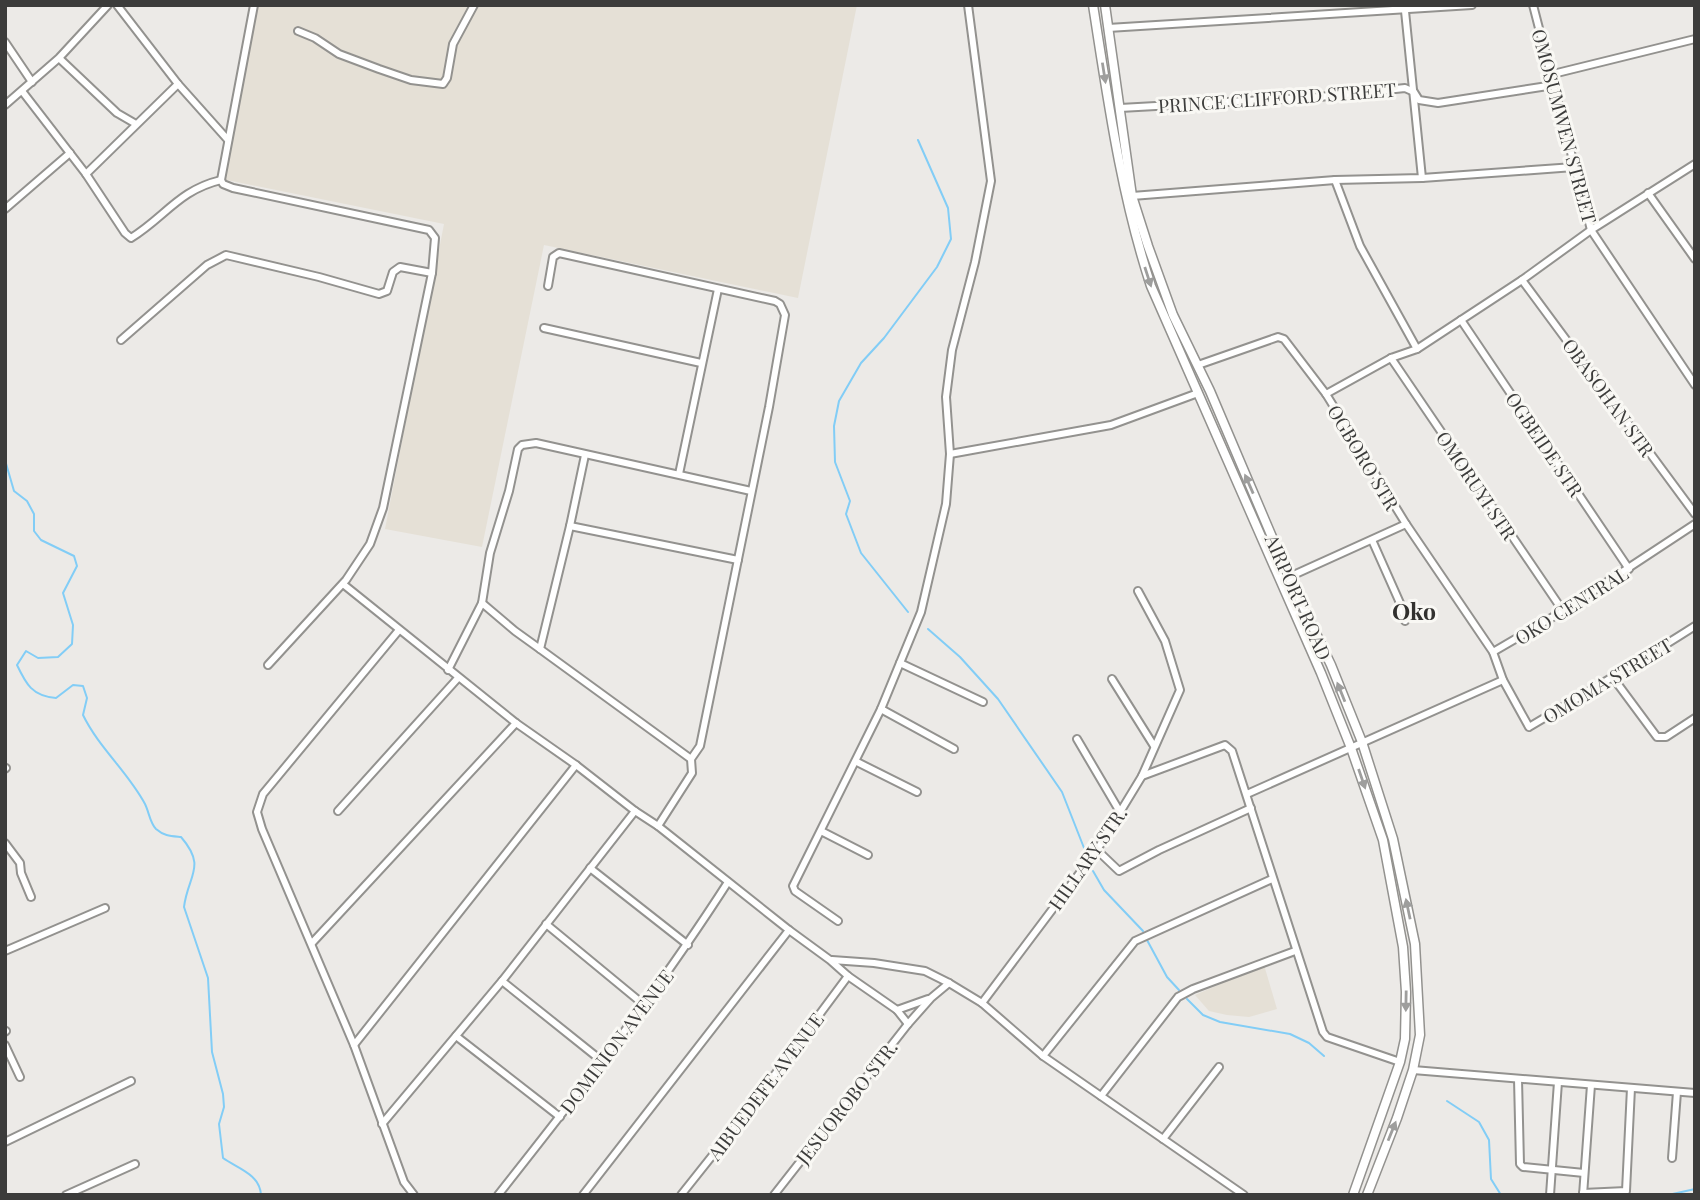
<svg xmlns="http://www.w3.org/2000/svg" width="1700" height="1200" font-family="'Playfair Display',serif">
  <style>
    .built { fill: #e5e0d6 }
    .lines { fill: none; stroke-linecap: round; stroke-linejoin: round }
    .stream { stroke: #82cdf6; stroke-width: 2 }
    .minor-casing { stroke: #93928f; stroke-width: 10 }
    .secondary-casing { stroke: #93928f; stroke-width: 11 }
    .minor { stroke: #fff; stroke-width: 6 }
    .secondary { stroke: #fff; stroke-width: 8 }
    .oneway { fill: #9e9e9d }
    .labels { text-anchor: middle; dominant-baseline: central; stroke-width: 6; stroke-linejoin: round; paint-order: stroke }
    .street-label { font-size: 19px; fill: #3c3c3b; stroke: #f9f8f4 }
    .quarter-label { font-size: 23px; font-weight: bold; fill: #32312f; stroke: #f9f8f4 }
  </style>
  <rect width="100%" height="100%" fill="#eceae7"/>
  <g class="built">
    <polygon points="258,5 857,5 798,298 544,245 482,547 385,529 444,224 222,179"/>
    <polygon points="1264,965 1277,1009 1249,1017 1227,1015 1209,1011 1195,995"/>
  </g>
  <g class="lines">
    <g class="stream">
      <path d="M5,460L14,491L27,501L34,514V531L41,540L74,556L77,566L63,593L73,625L72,644L58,657L38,658L26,651L17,665C26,684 32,696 56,698L73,685L83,686L87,698L83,715C99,748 128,772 145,804C149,812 150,823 156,829C164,836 171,836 181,837C207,867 188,875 184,907L208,978L212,1052L223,1094L224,1107L219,1124L223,1158C237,1168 260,1174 261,1195"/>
      <polyline points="908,612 861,553 846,514 850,501 835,462 834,426 839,401 861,363 884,338 937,267 951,239 948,208 918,140"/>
      <polyline points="928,629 960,657 998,699 1062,792 1086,853"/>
      <polyline points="1093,871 1104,890 1143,931"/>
      <polyline points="1147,940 1167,977 1179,990"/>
      <polyline points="1187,999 1203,1015 1220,1022 1290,1034 1309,1043 1324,1056"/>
      <polyline points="1447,1101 1479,1122 1489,1140 1491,1179 1501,1195"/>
      <polyline points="1668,1195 1695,1189"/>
    </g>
    <g class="minor-casing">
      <g id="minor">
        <polyline points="117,5 178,84 228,140"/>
        <polyline points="1533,5 1591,230 1695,385"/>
        <polyline points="1405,11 1422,178"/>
        <polyline points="1108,28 1472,5"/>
        <polyline points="298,31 315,38 339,54 379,69 411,80 443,84 447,78 453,44 474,5"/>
        <polyline points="5,42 32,82"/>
        <polyline points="60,59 117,113 136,124"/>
        <polyline points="1553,74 1695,39"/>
        <path d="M22,91L86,174L125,233L131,238C165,217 179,190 221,180"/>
        <polyline points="5,105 59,58 108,5"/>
        <polyline points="1120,108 1319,97 1405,88 1414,92 1419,100 1438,103 1554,85"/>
        <polyline points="86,174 178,84"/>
        <polyline points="221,180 223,184 233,188 429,230 435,238 432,273 383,508 370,544 346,580 268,665"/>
        <polyline points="221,180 254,5"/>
        <polyline points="1335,180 1360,246 1417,349"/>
        <polyline points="1648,193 1695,259"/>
        <polyline points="1132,196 1335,180 1422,178 1574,167"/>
        <polyline points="5,209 70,153"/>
        <polyline points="1522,280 1695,514"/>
        <polyline points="548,286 553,257 559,253 775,301 780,304 785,315 769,407 700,746 691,759 692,773 658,826"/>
        <polyline points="1461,320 1629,569"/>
        <polyline points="544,328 701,363"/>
        <polyline points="121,340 207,265 226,255 319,277 379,294 387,291 393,272 400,267 432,273"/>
        <polyline points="1391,358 1563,611"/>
        <path d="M1198,365L1278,337L1284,339L1326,394L1406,524L1493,652L1503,680L1529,727C1585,694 1640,661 1695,626"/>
        <polyline points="1326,394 1391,358 1417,349 1522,280 1591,230 1695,164"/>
        <polyline points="950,454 1111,425 1198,393"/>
        <polyline points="585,455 570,526 540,649 691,759"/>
        <polyline points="679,474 718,289"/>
        <polyline points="570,526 738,560"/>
        <polyline points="1372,540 1400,603 1405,621"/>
        <polyline points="1289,577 1406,524"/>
        <polyline points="343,584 516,723 576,765 635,811 658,826 789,930 830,960 848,976 897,1010 908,1024"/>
        <polyline points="1138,591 1165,641 1180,690 1142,776"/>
        <polyline points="482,603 515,631 540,649"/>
        <polyline points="399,630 263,794 257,812 262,829 354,1045 404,1182 414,1195"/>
        <polyline points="1493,652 1563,611 1695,524"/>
        <polyline points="900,663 983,702"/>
        <polyline points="448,670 482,603 490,553 509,491 518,449 522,445 536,443 751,491"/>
        <polyline points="1112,679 1154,746"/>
        <polyline points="1614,679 1657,737 1666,737 1695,718"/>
        <polyline points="881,709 954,749"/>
        <polyline points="1077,739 1120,812"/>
        <polyline points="857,762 917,792"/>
        <polyline points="5,769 6,768"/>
        <polyline points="1247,794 1503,680"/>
        <polyline points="338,811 458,678"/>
        <polyline points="821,831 868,855"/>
        <polyline points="5,843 20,863 21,873 31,897"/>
        <polyline points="1097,850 1119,871 1159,850 1251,808"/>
        <polyline points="590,868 688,945"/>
        <polyline points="838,921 795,891 793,886 881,709 921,612 946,504 950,454 946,397 952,350 975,262 991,181 968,5"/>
        <polyline points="546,924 643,1004"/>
        <polyline points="312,943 516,723"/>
        <polyline points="5,951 105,908"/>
        <polyline points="832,960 874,963 925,971 949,983 982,1003 1043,1056 1244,1195"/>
        <polyline points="502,981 602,1061"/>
        <polyline points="982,1003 1097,850 1142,776 1225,745 1232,751 1323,1032 1327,1037 1400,1062"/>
        <polyline points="897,1010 928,999"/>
        <polyline points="5,1032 6,1031"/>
        <polyline points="456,1036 560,1117"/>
        <polyline points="5,1045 20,1077"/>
        <polyline points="354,1045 576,765"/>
        <polyline points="1043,1056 1135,941 1272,879"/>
        <polyline points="1413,1070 1695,1093"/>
        <polyline points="1518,1079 1520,1164 1523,1167 1584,1173"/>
        <polyline points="1101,1096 1178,997 1193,989 1295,951"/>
        <polyline points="382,1124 502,981 635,811"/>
        <polyline points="1163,1139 1219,1067"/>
        <polyline points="5,1142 131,1081"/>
        <polyline points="1672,1158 1677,1092"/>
        <polyline points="1583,1193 1626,1191 1631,1088"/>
        <polyline points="66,1195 135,1164"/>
        <path d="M498,1195C578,1094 658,991 728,882"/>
        <polyline points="583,1195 789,930"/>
        <polyline points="681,1195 747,1112 848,976"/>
        <polyline points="774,1195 908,1024 931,998 949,983"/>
        <polyline points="1550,1195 1558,1082"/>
        <polyline points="1583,1195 1591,1085"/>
      </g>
    </g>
    <g class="secondary-casing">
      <g id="secondary">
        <path d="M1093,5C1108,100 1121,195 1151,286L1321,673L1351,748L1383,840L1403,947L1406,992L1405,1039L1400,1062L1353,1195"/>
        <polyline points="1105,5 1132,196 1148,246 1173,315 1210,391 1289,577 1331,665 1362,742 1393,839 1415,944 1420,1035 1413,1070 1397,1118 1367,1195"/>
      </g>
    </g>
    <use href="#minor" class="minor"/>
    <use href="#secondary" class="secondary"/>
  </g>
  <defs><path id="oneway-solid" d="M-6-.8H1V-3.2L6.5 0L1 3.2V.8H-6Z" transform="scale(1.75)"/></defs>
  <g class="oneway">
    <use href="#oneway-solid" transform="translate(1104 73) rotate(81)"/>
    <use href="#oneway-solid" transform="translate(1148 277) rotate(72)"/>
    <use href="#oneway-solid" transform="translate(1249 484) rotate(-114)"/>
    <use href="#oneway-solid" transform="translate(1341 692) rotate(-112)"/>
    <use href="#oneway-solid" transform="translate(1362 779) rotate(71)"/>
    <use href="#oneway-solid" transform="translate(1408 909) rotate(-102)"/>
    <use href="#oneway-solid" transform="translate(1406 1001) rotate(91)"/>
    <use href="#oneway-solid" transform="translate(1392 1131) rotate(-68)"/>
  </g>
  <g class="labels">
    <g class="street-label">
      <text transform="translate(1277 97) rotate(-4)">PRINCE CLIFFORD STREET</text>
      <text transform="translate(1565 126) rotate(75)">OMOSUMWEN STREET</text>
      <text transform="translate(1609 397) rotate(54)">OBASOHAN STR</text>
      <text transform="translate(1545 444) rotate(56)">OGBEIDE STR</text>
      <text transform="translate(1364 457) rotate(59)">OGBORO STR</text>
      <text transform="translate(1477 485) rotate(56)">OMORUYI STR</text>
      <text transform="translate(1299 597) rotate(66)">AIRPORT ROAD</text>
      <text transform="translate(1571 605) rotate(-32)">OKO CENTRAL</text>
      <text transform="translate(1607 680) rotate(-31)">OMOMA STREET</text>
      <text transform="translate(1087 858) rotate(-55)">HILLARY STR.</text>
      <text transform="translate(616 1041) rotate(-53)">DOMINION AVENUE</text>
      <text transform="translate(765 1086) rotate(-53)">AIBUEDEFE AVENUE</text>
      <text transform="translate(846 1102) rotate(-52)">JESUOROBO STR.</text>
    </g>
    <g class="quarter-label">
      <text x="1414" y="610">Oko</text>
    </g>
  </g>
  <rect width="1700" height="1200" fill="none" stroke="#3c3c3b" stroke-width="14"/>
</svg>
